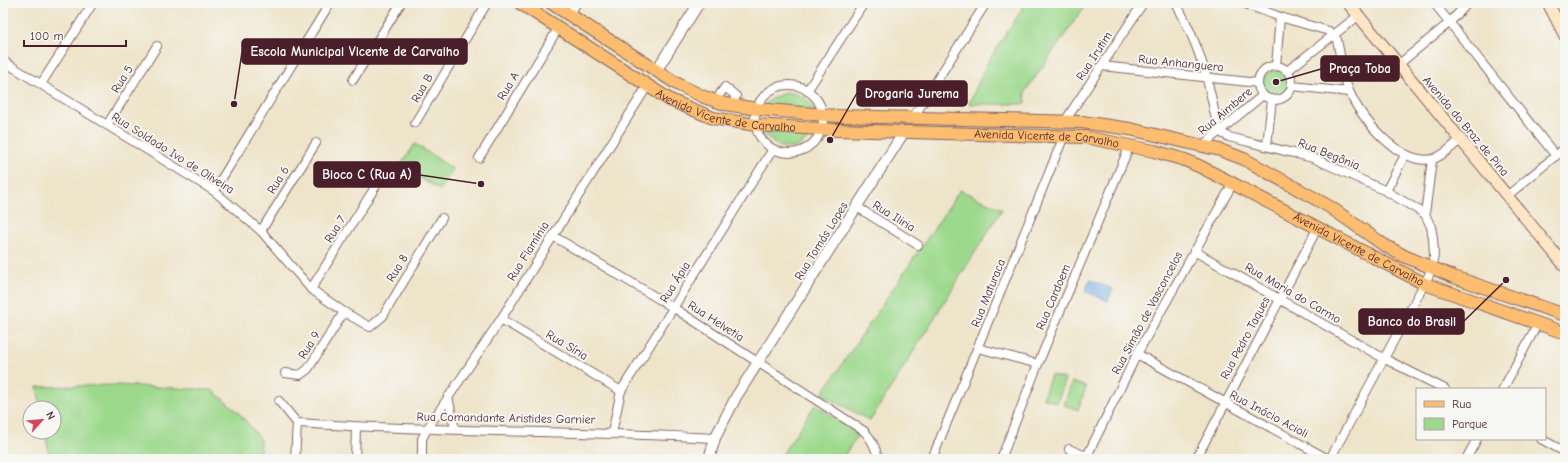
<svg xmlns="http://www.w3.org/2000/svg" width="1568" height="462" font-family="'Comic Neue',sans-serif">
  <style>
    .green { fill: #9dd98d; stroke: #747c5c }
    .water { fill: #79b2e9; stroke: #62688a }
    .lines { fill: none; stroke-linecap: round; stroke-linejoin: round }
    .minor-casing { stroke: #836462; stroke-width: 10 }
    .tertiary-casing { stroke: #836462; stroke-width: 12 }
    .secondary-casing { stroke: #836462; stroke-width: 13 }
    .primary-casing { stroke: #836462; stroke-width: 14 }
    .minor { stroke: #fff; stroke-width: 8 }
    .tertiary { stroke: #fff; stroke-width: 10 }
    .secondary { stroke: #fee5c5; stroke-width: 11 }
    .primary { stroke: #fcbd6f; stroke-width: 12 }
    .labels { text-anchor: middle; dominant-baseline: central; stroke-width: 4; stroke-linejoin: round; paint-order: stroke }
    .street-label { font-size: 12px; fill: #4a1f2b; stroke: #f6f6f2 }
    .leader { fill: none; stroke: #4a1f2b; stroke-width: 1.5 }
    .callout-dot { fill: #4a1f2b; stroke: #f6f6f2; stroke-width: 1.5 }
    .callout { fill: #4a1f2b; stroke: #4a1f2b; stroke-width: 1.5 }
    .callout-label { font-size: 13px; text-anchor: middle; font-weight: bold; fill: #fff }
  </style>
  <rect width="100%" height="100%" fill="#f6f6f2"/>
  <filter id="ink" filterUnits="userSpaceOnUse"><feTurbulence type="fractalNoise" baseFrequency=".025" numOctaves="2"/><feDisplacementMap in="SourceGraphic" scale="8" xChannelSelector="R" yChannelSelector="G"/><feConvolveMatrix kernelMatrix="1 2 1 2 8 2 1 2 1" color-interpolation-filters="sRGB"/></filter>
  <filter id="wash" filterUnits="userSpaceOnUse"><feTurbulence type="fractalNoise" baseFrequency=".012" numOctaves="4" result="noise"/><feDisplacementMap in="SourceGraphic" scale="16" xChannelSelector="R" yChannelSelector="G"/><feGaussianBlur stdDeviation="0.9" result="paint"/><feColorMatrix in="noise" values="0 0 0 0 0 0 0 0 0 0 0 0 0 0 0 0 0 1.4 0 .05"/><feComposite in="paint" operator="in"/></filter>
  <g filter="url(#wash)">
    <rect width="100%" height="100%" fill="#eee4c9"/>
    <g class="green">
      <polygon points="1026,3 1087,3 1025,92 1026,104 969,104 986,65"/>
      <circle cx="1276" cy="83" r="13"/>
      <path d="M786,92C802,95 809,98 816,112L763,106L771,99Z"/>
      <path d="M760,127L814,132C796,156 775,152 760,127Z"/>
      <polygon points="415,144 453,169 440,190 400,166"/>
      <polygon points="960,190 1002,209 870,421 822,394"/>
      <polygon points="1051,375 1065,379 1057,403 1043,398"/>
      <polygon points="1072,382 1086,387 1078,410 1064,405"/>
      <polygon points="117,385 212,390 237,411 260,438 260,456 290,457 290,459 50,459 45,432 54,432 54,408 41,408 37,387"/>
      <polygon points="815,405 859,433 842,459 779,459"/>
    </g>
    <polygon class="water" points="1090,280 1113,289 1108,301 1085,291"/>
  </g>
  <g filter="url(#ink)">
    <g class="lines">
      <g class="minor-casing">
        <g id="minor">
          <path d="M1176,3C1201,49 1209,81 1218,131"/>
          <path d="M1243,3L1280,17L1329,31L1334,35L1337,40C1341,57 1342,75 1349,91C1360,118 1400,166 1433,159C1442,157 1453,146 1460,140"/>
          <polyline points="1434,3 1556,156"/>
          <polyline points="569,14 577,3"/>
          <polyline points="3,61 214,191 261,231 311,289 344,312 370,327 383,316 442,218"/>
          <polyline points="1398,65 1450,22 1468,3"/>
          <polyline points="1102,66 1258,83"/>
          <polyline points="1276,66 1280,17"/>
          <circle cx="1275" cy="83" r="17"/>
          <polyline points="1287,71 1358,16"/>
          <polyline points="353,80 401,3"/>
          <polyline points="41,84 91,6"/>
          <circle cx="789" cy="119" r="34"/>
          <polyline points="1292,86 1349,92"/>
          <polyline points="807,91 864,3"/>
          <polyline points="720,94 725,87 736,96 732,105"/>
          <polyline points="913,118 986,3"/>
          <polyline points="1065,121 1143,3"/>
          <polyline points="415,123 487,3"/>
          <polyline points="107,125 157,46"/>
          <polyline points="1218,131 1229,137 1313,158 1386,191 1425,214"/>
          <polyline points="1203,145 1263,95"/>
          <polyline points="1267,145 1272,99"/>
          <polyline points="479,158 559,27"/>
          <polyline points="214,191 330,3"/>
          <polyline points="1386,191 1405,155"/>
          <polyline points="1507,196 1565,148"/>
          <polyline points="857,207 918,245"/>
          <polyline points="261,231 316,143"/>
          <path d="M553,236L674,308L864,431C872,439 876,447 878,459"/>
          <polyline points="1194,251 1385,359 1445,389"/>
          <polyline points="311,289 379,181"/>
          <polyline points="501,319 621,391"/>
          <polyline points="978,348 1038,364"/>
          <polyline points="1137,354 1328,459"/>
          <polyline points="285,373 300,375 308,369 344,312"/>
          <polyline points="1503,389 1538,323"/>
          <polyline points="448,397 455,429"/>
          <polyline points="279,401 297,423 295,459"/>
          <path d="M297,423C436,432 576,431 715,438"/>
          <polyline points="612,433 621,391 773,149"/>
          <polyline points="1541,439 1565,452"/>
          <polyline points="1069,449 1093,459"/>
          <polyline points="1087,456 1137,354 1233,183"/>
          <polyline points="355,459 356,427"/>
          <polyline points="422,459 422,439 427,429 501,319 648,85"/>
          <polyline points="932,459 1064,136"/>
          <polyline points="1001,459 1038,364 1130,145"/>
          <polyline points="1196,459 1317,229"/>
          <polyline points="1330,459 1429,275 1434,256 1433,238 1431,227 1425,214 1432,160"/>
          <polyline points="1466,459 1477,439"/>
        </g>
      </g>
      <g class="tertiary-casing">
        <g id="tertiary">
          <polyline points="656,71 699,3"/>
          <polyline points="709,459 715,438 736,397 904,132"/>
        </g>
      </g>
      <g class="secondary-casing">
        <g id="secondary">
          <polyline points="1348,3 1565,266"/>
          <polyline points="1548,3 1565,36"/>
        </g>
      </g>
      <g class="primary-casing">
        <g id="primary">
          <path id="s1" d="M520,3L670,100L713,118L756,125L836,130L1085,137L1154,151L1185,160L1201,167L1425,284L1565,333"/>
          <polyline points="551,3 679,85 704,97 725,104 757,109 837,116 1082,122 1130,129 1220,150 1244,159 1330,207 1384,245 1404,256 1454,277 1565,315"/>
        </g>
      </g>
      <use href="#minor" class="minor"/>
      <use href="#tertiary" class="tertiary"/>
      <use href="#secondary" class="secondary"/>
      <use href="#primary" class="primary"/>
    </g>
  </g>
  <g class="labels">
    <g class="street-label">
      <text transform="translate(1094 56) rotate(-57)">Rua Irutim</text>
      <text transform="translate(1181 63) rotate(6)">Rua Anhanguera</text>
      <text transform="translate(122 79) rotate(-58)">Rua 5</text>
      <text transform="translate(508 86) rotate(-59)">Rua A</text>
      <text transform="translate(422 88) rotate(-60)">Rua B</text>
      <text stroke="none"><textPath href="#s1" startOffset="236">Avenida Vicente de Carvalho</textPath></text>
      <text transform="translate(1225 111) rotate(-40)">Rua Aimbere</text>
      <text transform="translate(1466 126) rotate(50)">Avenida do Braz de Pina</text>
      <text stroke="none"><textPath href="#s1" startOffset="560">Avenida Vicente de Carvalho</textPath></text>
      <text transform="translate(173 153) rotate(32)">Rua Soldado Ivo de Oliveira</text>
      <text transform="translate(1329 154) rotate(22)">Rua Begônia</text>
      <text transform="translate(278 180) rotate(-58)">Rua 6</text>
      <text transform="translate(894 216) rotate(32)">Rua Iliria</text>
      <text transform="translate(335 229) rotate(-58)">Rua 7</text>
      <text transform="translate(821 241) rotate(-58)">Rua Tomás Lopes</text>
      <text stroke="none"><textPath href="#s1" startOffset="896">Avenida Vicente de Carvalho</textPath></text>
      <text transform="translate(528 251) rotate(-58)">Rua Flamínia</text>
      <text transform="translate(397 268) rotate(-59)">Rua 8</text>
      <text transform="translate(675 282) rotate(-58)">Rua Ápia</text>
      <text transform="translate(988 293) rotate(-68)">Rua Maturaca</text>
      <text transform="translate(1293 293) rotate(30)">Rua Maria do Carmo</text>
      <text transform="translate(1053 297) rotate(-67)">Rua Cardoem</text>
      <text transform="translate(1147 313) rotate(-62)">Rua Simão de Vasconcelos</text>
      <text transform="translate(716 321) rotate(33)">Rua Helvetia</text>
      <text transform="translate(1245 338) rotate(-62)">Rua Pedro Taques</text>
      <text transform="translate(309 345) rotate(-58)">Rua 9</text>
      <text transform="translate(567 345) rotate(31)">Rua Síria</text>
      <text transform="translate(1269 414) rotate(28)">Rua Inácio Acioli</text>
      <text transform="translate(506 418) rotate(1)">Rua Comandante Aristides Garnier</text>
    </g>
  </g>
  <path class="leader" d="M234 104L242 52M1276 82L1321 69M830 140L857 93M481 184L420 175M1506 280L1464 321"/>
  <g class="callout-dot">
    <circle cx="234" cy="104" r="4"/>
    <circle cx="1276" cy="82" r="4"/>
    <circle cx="830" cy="140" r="4"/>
    <circle cx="481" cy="184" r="4"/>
    <circle cx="1506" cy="280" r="4"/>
  </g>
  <g class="callout">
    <rect x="242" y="39" width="225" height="25" rx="4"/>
    <rect x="1321" y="56" width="78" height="25" rx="4"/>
    <rect x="857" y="81" width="110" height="25" rx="4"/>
    <rect x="314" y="162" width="106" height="25" rx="4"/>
    <rect x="1359" y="309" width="105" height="25" rx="4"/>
  </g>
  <g class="callout-label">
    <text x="355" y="56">Escola Municipal Vicente de Carvalho</text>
    <text x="1360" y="73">Praça Toba</text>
    <text x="912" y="98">Drogaria Jurema</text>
    <text x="367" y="179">Bloco C (Rua A)</text>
    <text x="1412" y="326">Banco do Brasil</text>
  </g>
  <rect width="1568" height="462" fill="none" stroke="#f6f6f2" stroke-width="16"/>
  <rect x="1416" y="388" width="130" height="52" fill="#f6f6f2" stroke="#b1a0a2"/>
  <rect x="1424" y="401" width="20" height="6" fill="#fcbd6f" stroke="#b1a0a2"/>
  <text x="1452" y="408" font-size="12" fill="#4a1f2b">Rua</text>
  <rect x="1424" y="418" width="20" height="12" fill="#9dd98d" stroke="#b1a0a2"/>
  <text x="1452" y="428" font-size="12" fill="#4a1f2b">Parque</text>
  <g transform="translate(42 420) rotate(63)"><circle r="19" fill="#f6f6f2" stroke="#b1a0a2"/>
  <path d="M0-3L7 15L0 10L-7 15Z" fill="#d1495b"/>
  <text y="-6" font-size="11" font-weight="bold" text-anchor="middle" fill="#4a1f2b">N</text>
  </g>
  <path d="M24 40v6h102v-6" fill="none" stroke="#4a1f2b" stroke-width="2"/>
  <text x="30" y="40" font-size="12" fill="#4a1f2b" stroke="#f6f6f2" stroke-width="3" paint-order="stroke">100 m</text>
</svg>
